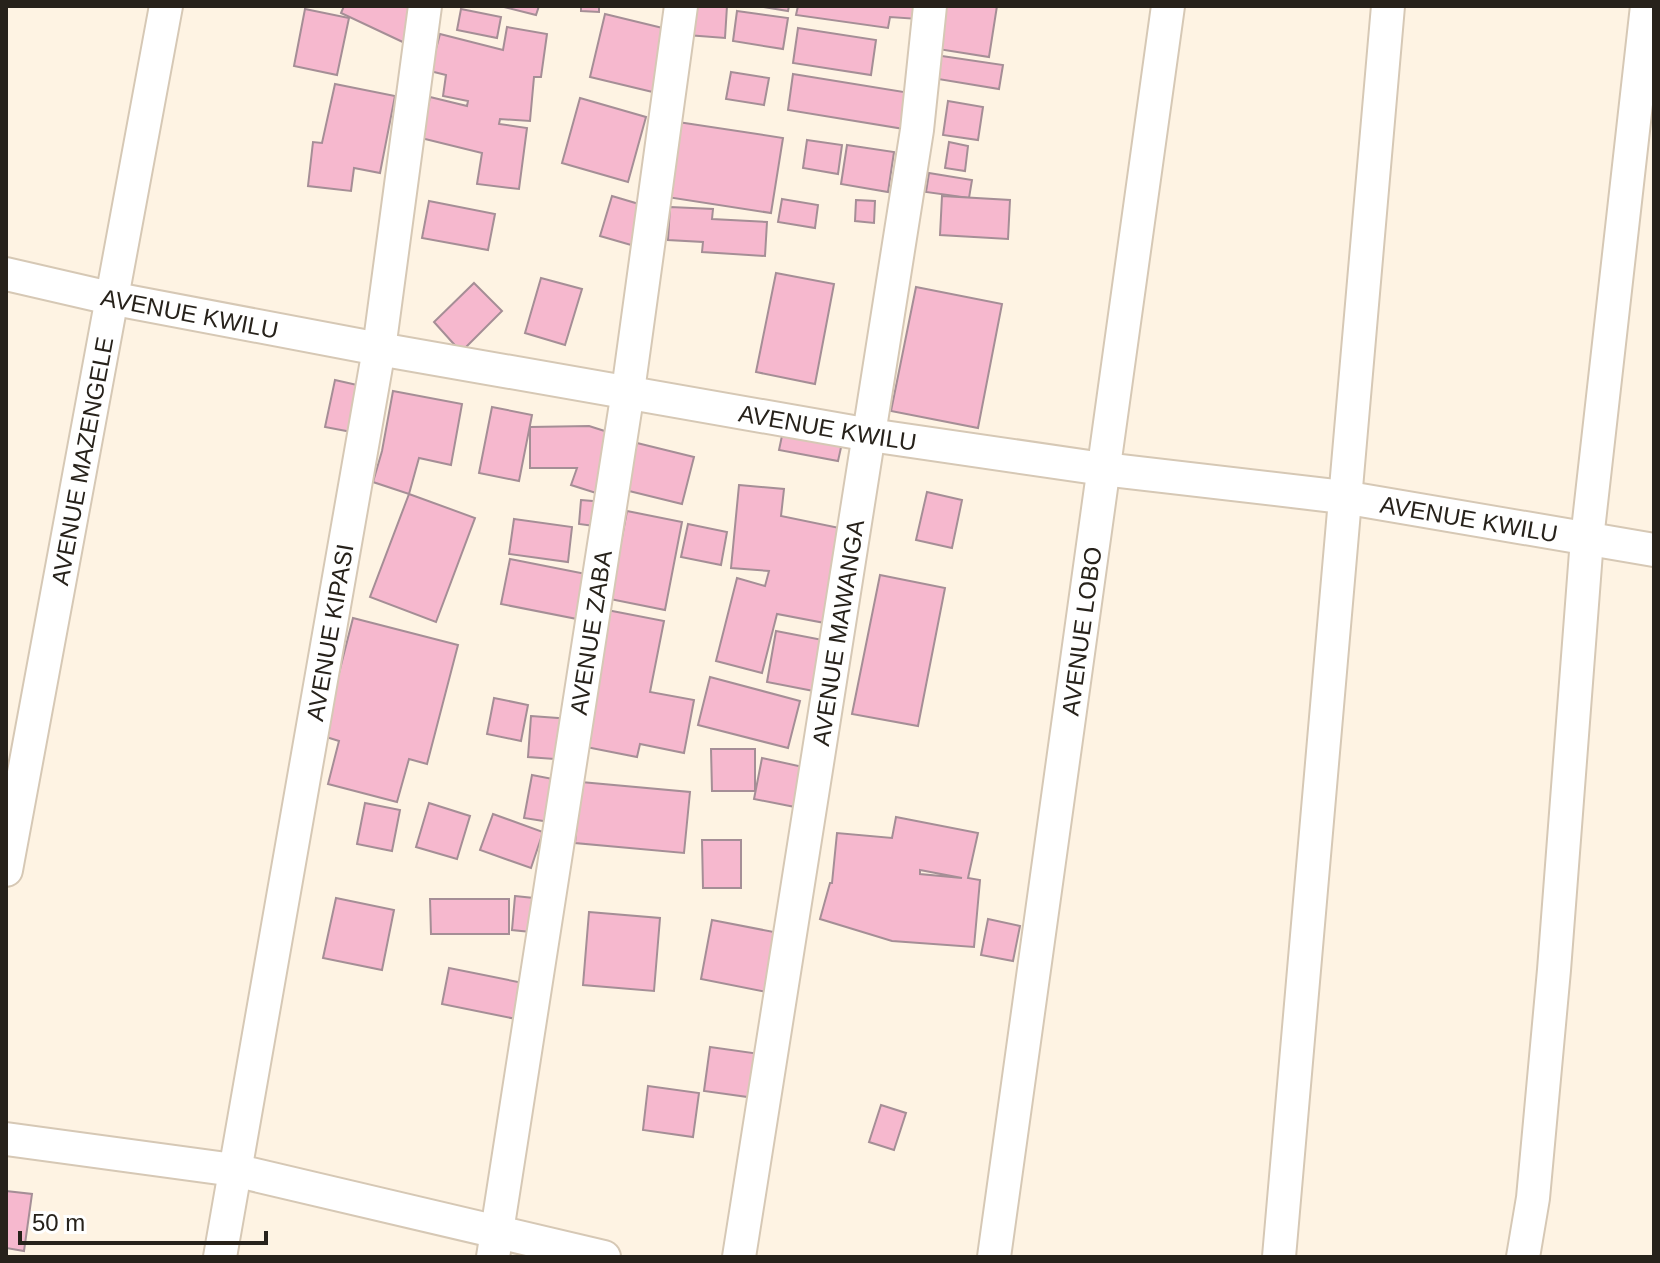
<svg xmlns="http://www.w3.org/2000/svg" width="1660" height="1263" font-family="Arial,sans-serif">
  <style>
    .building { fill: #f6b8ce; stroke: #a58e96; stroke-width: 2; fill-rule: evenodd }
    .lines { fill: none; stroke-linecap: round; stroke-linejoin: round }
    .minor-casing { stroke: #d6c8b5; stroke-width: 36 }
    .minor { stroke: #fff; stroke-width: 32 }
    .labels { text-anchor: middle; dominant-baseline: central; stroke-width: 6; stroke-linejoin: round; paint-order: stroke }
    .street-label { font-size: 24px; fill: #27221b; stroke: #fff }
  </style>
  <rect width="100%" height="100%" fill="#fef3e3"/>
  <g class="building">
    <polygon points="344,6 418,6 407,44 341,13"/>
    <polygon points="500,6 539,6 536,15"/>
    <polygon points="581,6 599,6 599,12 581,11"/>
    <polygon points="689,6 727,6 725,38 687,35"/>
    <polygon points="757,6 789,6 788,11"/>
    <polygon points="798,6 918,6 918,19 890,17 888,28 796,15"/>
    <polygon points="944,6 997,6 989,57 938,49"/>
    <polygon points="305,9 349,18 337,75 294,66"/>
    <polygon points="461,9 501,17 497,38 457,30"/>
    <polygon points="737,11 788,18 783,49 733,41"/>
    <polygon points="605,14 675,31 661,94 590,77"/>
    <polygon points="507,27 547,34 541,77 534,77 530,121 500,119 499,124 527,128 519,189 477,184 482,153 421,138 430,97 467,106 468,101 443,96 446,75 430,71 440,34 503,50"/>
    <polygon points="798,28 876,40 871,75 793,63"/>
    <polygon points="935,55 1003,65 999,89 932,78"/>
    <polygon points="731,72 769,78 764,105 726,99"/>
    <polygon points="793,74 910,93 904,129 788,110"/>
    <polygon points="335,84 395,96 380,173 354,168 351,191 308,186 313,142 322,143"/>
    <polygon points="580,98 646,117 628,182 562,163"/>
    <polygon points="948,101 983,107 978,140 943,135"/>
    <polygon points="678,122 783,138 771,213 667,197"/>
    <polygon points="807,140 842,145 838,174 803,168"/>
    <polygon points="949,142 968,146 965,171 945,168"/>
    <polygon points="847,145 894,152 888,192 841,184"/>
    <polygon points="929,173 972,180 969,198 926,192"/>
    <polygon points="612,196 649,207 638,247 600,236"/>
    <polygon points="942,196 1010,200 1008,239 940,235"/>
    <polygon points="782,199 818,205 815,228 778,222"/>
    <polygon points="856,200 875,201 874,223 855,221"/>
    <polygon points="429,201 495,214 488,250 422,238"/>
    <polygon points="670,207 713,209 712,219 767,222 765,256 702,252 703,242 668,240"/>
    <polygon points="776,273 834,284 815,384 756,372"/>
    <polygon points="541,278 582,289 565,345 525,333"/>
    <polygon points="474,283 502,311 461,352 434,322"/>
    <polygon points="916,287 1002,304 978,428 891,411"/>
    <polygon points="335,380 366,387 357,433 325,427"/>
    <polygon points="393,391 462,404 451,465 419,458 409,494 373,482 382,451"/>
    <polygon points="492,407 532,415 519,481 479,473"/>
    <polygon points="589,426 614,434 596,493 571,485 577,468 530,468 530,427"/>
    <polygon points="783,431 842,443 838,461 779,450"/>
    <polygon points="637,443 694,457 682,504 625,490"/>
    <polygon points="739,485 784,489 781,516 849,530 830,624 777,614 762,673 716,661 737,578 765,586 769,571 731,568"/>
    <polygon points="927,492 962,500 952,548 916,540"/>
    <polygon points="409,494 475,518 436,622 370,597"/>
    <polygon points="581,500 604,502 602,527 579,524"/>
    <polygon points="627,511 682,522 665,610 610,599"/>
    <polygon points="514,519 572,527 568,562 509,554"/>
    <polygon points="688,524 727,532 721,565 681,557"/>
    <polygon points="510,559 591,575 582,620 501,604"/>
    <polygon points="880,575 945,588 918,726 852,714"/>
    <polygon points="607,610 664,621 650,692 694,700 684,753 640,744 637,757 581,746"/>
    <polygon points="353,618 458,645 427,764 409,759 397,802 328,784 339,741 323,736"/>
    <polygon points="776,631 833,642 824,693 767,682"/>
    <polygon points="710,677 800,701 788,748 698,725"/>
    <polygon points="494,698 528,705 521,741 487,734"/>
    <polygon points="531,716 571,719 568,760 528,757"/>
    <polygon points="711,749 755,749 755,791 712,791"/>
    <polygon points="762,758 803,767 795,807 754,799"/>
    <polygon points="532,775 558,780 550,822 524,818"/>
    <polygon points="581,782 690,792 684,853 575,843"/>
    <polygon points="365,803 400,810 392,851 357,844"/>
    <polygon points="429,803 470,816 457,859 416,847"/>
    <polygon points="493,814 543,832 531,868 480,850"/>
    <path d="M896,817L978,833L968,878L980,880L974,947L892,941L820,919L830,883H832L837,833L892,838ZM920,870L962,878L920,874Z"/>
    <polygon points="702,840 741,840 741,888 703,888"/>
    <polygon points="515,896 543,899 540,933 512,930"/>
    <polygon points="336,898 394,910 382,970 323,958"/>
    <polygon points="430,899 509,899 509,934 431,934"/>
    <polygon points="589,912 660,918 654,991 583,985"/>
    <polygon points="988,919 1020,926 1013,961 981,955"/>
    <polygon points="712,920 784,934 772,993 701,979"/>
    <polygon points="449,968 528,984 521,1020 442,1004"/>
    <polygon points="710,1047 760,1054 755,1098 704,1091"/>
    <polygon points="648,1086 699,1093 693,1137 643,1130"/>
    <polygon points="881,1105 906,1113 894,1150 869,1142"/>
    <polygon points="6,1191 32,1194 24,1251 6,1248"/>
  </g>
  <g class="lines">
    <g class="minor-casing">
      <g id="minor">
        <path id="s1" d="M6,274L110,298L379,349L870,435L1103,469L1343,497L1654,550"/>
        <path id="s2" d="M6,870L166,6"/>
        <polyline points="6,1139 234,1170 604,1257"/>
        <path id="s3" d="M220,1257L379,349L425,6"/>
        <path id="s4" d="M493,1257L628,391L681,6"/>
        <path id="s5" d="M739,1257L917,130L930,6"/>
        <path id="s6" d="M994,1257L1168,6"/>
        <polyline points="1279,1257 1388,6"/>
        <polyline points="1523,1257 1533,1198 1554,970 1587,539 1647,6"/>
      </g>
    </g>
    <use href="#minor" class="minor"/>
  </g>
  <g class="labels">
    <g class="street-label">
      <text stroke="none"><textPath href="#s1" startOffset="188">AVENUE KWILU</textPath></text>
      <text stroke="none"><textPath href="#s1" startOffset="836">AVENUE KWILU</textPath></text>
      <text stroke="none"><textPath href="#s2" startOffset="416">AVENUE MAZENGELE</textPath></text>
      <text stroke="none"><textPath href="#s1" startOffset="1484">AVENUE KWILU</textPath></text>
      <text stroke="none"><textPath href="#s6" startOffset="632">AVENUE LOBO</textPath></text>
      <text stroke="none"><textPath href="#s3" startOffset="634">AVENUE KIPASI</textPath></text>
      <text stroke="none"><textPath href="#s4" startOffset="632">AVENUE ZABA</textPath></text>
      <text stroke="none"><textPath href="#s5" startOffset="632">AVENUE MAWANGA</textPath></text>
    </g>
  </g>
  <rect width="1660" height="1263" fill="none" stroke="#27221b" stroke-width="16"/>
  <path d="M20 1231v12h246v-12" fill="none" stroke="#27221b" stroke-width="4"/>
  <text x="32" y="1231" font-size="24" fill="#27221b" stroke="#ffffff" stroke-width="6" paint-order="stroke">50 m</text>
</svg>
